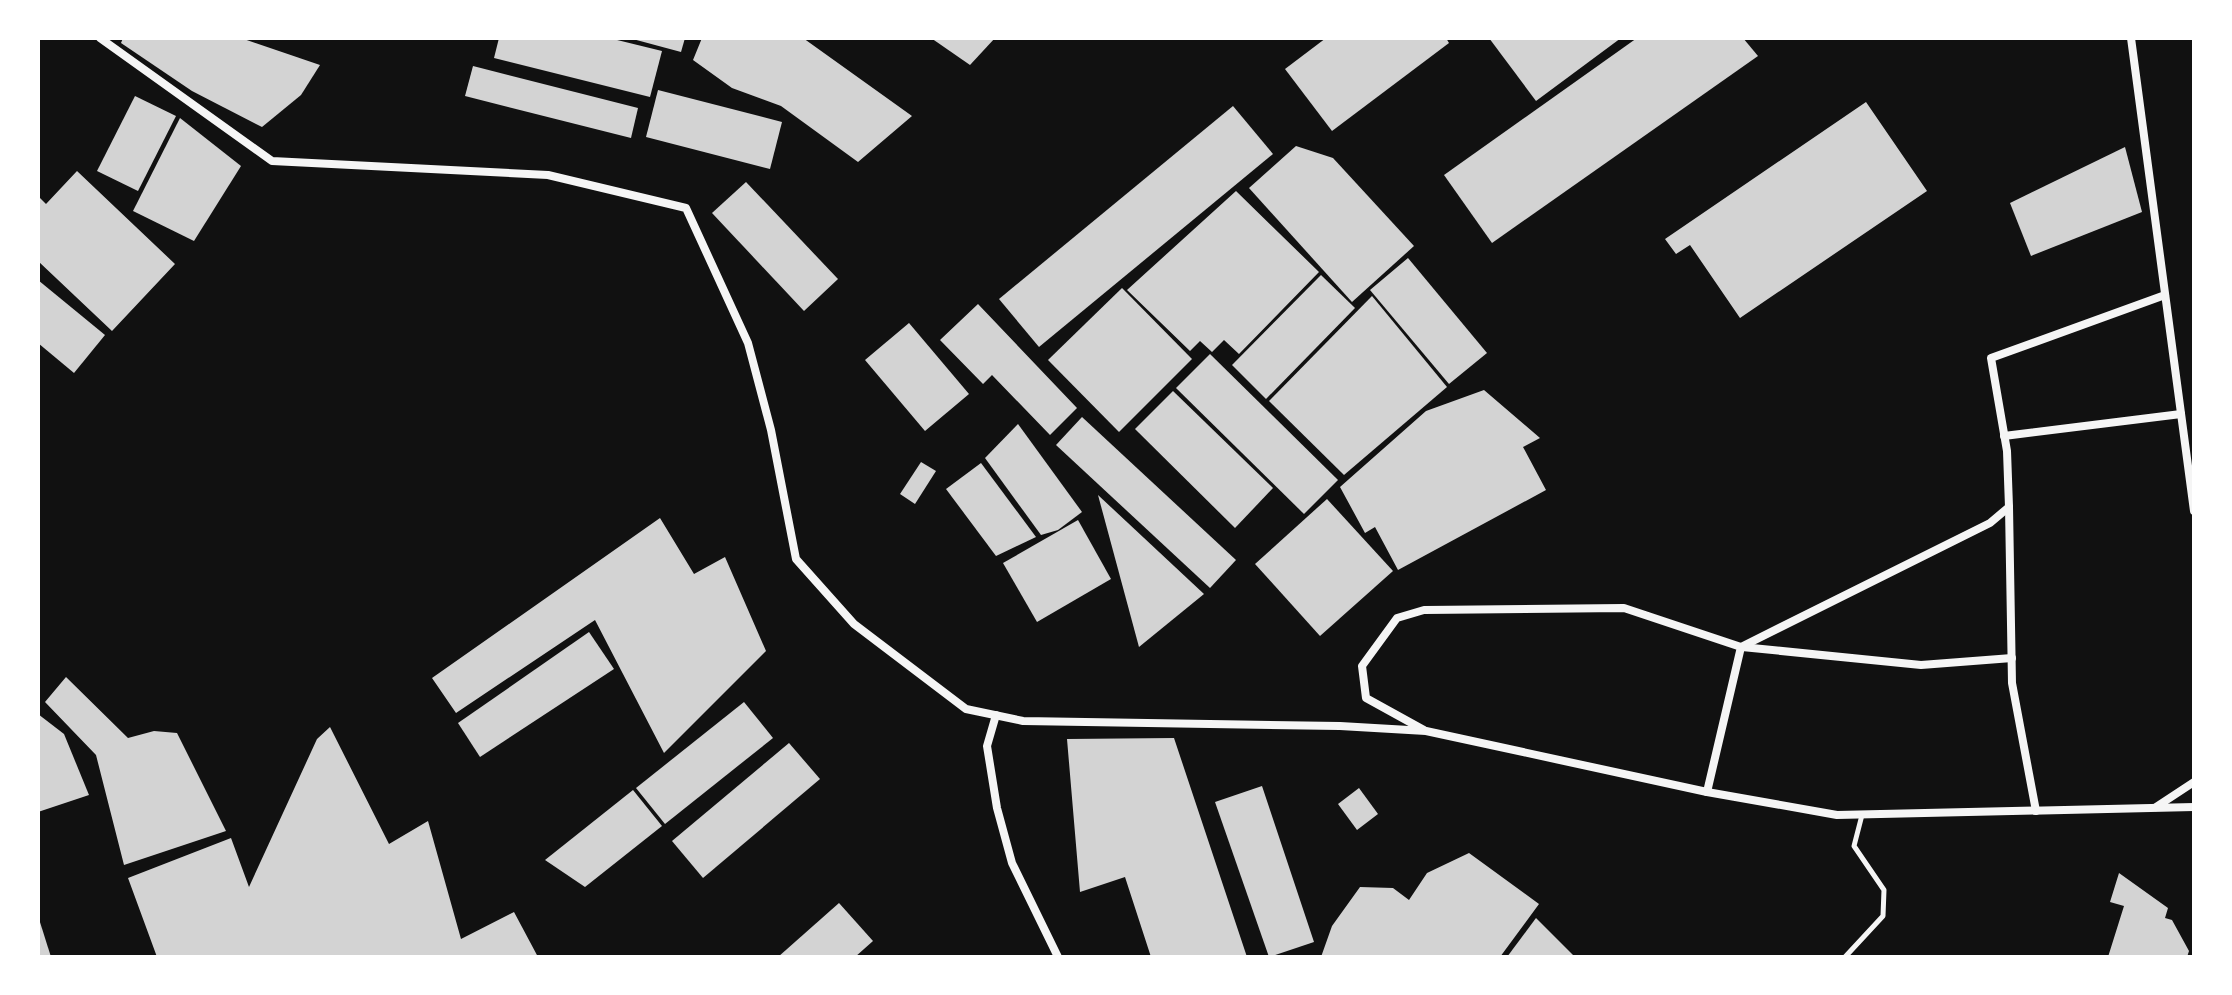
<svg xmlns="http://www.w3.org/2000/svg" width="2232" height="995" font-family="'PT Serif',serif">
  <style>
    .building { fill: #d3d3d3 }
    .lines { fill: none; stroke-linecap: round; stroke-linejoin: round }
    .service { stroke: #f5f5f5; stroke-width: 5 }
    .minor { stroke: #f5f5f5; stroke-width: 8 }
  </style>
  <rect width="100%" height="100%" fill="#111"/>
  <g class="building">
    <polygon points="123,38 241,38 320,65 301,95 262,127 192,91 121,43"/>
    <polygon points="499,38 609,38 662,51 650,97 494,58"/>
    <polygon points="629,38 685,38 681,52"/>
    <polygon points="702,38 803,38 912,116 858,162 781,106 732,88 693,60"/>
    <polygon points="931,38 995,38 970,65"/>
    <polygon points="1326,38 1446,38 1449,43 1332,131 1285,69"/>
    <polygon points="1489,38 1621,38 1536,101"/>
    <polygon points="1637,38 1743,38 1758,56 1492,243 1444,175"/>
    <polygon points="473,66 638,108 631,138 465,96"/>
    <polygon points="658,90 782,122 770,169 646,137"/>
    <polygon points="135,96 176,116 138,191 97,171"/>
    <polygon points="1866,102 1927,191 1740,318 1690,245 1676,254 1665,239"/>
    <polygon points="1233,106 1273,154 1039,347 999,299"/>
    <polygon points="180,118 241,166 194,241 133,211"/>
    <polygon points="1296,146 1333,158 1414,246 1352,302 1249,188"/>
    <polygon points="2125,147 2142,212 2031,256 2010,203"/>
    <polygon points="77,171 175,264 112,331 38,261 38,196 46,204"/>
    <polygon points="746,182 838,279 804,311 712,213"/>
    <polygon points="1236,191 1319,272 1239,354 1224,340 1212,352 1200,341 1190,351 1127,290"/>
    <polygon points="1408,258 1487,353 1449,384 1370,290"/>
    <polygon points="1321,275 1355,308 1266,399 1232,365"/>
    <polygon points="38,280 105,335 74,373 38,343"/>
    <polygon points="1122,288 1192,359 1119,432 1048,360"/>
    <polygon points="1372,296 1447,387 1344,475 1269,401"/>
    <polygon points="978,304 1077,408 1050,435 992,375 983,384 940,340"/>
    <polygon points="909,323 969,394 925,431 865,360"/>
    <polygon points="1210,354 1338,480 1304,514 1176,388"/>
    <polygon points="1484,390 1540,438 1523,447 1546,490 1398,570 1375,527 1365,533 1340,487 1426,411"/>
    <polygon points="1173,391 1273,488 1235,528 1135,429"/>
    <polygon points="1082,417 1236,560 1210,588 1056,445"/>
    <polygon points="1018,424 1082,512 1058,530 1041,535 985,458"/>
    <polygon points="921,462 936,471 915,504 900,494"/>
    <polygon points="981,463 1036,537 996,556 946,489"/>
    <polygon points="1098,495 1204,594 1139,647"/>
    <polygon points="1327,499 1393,571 1320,636 1255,564"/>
    <polygon points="660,518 694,574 725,557 766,651 664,753 595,620 456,713 432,678"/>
    <polygon points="1078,520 1111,579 1037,622 1003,563"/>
    <polygon points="589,632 614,669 480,757 458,723"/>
    <polygon points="66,677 128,738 154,731 177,733 226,831 124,865 96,755 45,702"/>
    <polygon points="744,702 773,738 665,824 636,788"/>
    <polygon points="38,714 64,734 89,795 38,812"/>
    <polygon points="330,727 389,844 428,821 461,939 514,912 538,957 157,957 128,878 231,838 249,887 317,739"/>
    <polygon points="1174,738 1247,957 1151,957 1125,877 1080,892 1067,739"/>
    <polygon points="789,743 820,779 703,878 672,841"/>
    <polygon points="1262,786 1314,942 1269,957 1215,802"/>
    <polygon points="1359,788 1378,814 1357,830 1338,804"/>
    <polygon points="633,790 662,826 585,887 545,860"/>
    <polygon points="1469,853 1539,904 1500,957 1321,957 1332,926 1360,887 1393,888 1409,900 1427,873"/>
    <polygon points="2119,873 2168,908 2165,918 2172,920 2189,951 2187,957 2108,957 2124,906 2110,902"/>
    <polygon points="839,903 873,941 855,957 778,957"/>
    <polygon points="1536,918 1575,957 1507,957"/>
    <polygon points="38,919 39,919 51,957 38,957"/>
  </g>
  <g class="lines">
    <polyline class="service" points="1845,957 1883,916 1884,890 1854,846 1862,815"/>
    <g class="minor">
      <polyline points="100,38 272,161 548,175 686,208 748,343 771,430 796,559 854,624 966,709 1023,721 1340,726 1426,731 1707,792 1837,815 2194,807"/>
      <polyline points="2131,38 2194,511"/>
      <polyline points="2004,436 2181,414"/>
      <polyline points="2009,507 2012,683 2036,811"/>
      <polyline points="1741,647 1990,523 2009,507 2007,451 1991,358 2165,295"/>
      <polyline points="1742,647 1921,665 2012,658"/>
      <polyline points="996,715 987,746 997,808 1012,863 1058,957"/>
      <polyline points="1424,730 1366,698 1362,666 1397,618 1424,610 1624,608 1741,647 1707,792"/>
      <polyline points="2156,807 2194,782"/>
    </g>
  </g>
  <rect width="2232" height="995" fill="none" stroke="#ffffff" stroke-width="80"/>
</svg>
